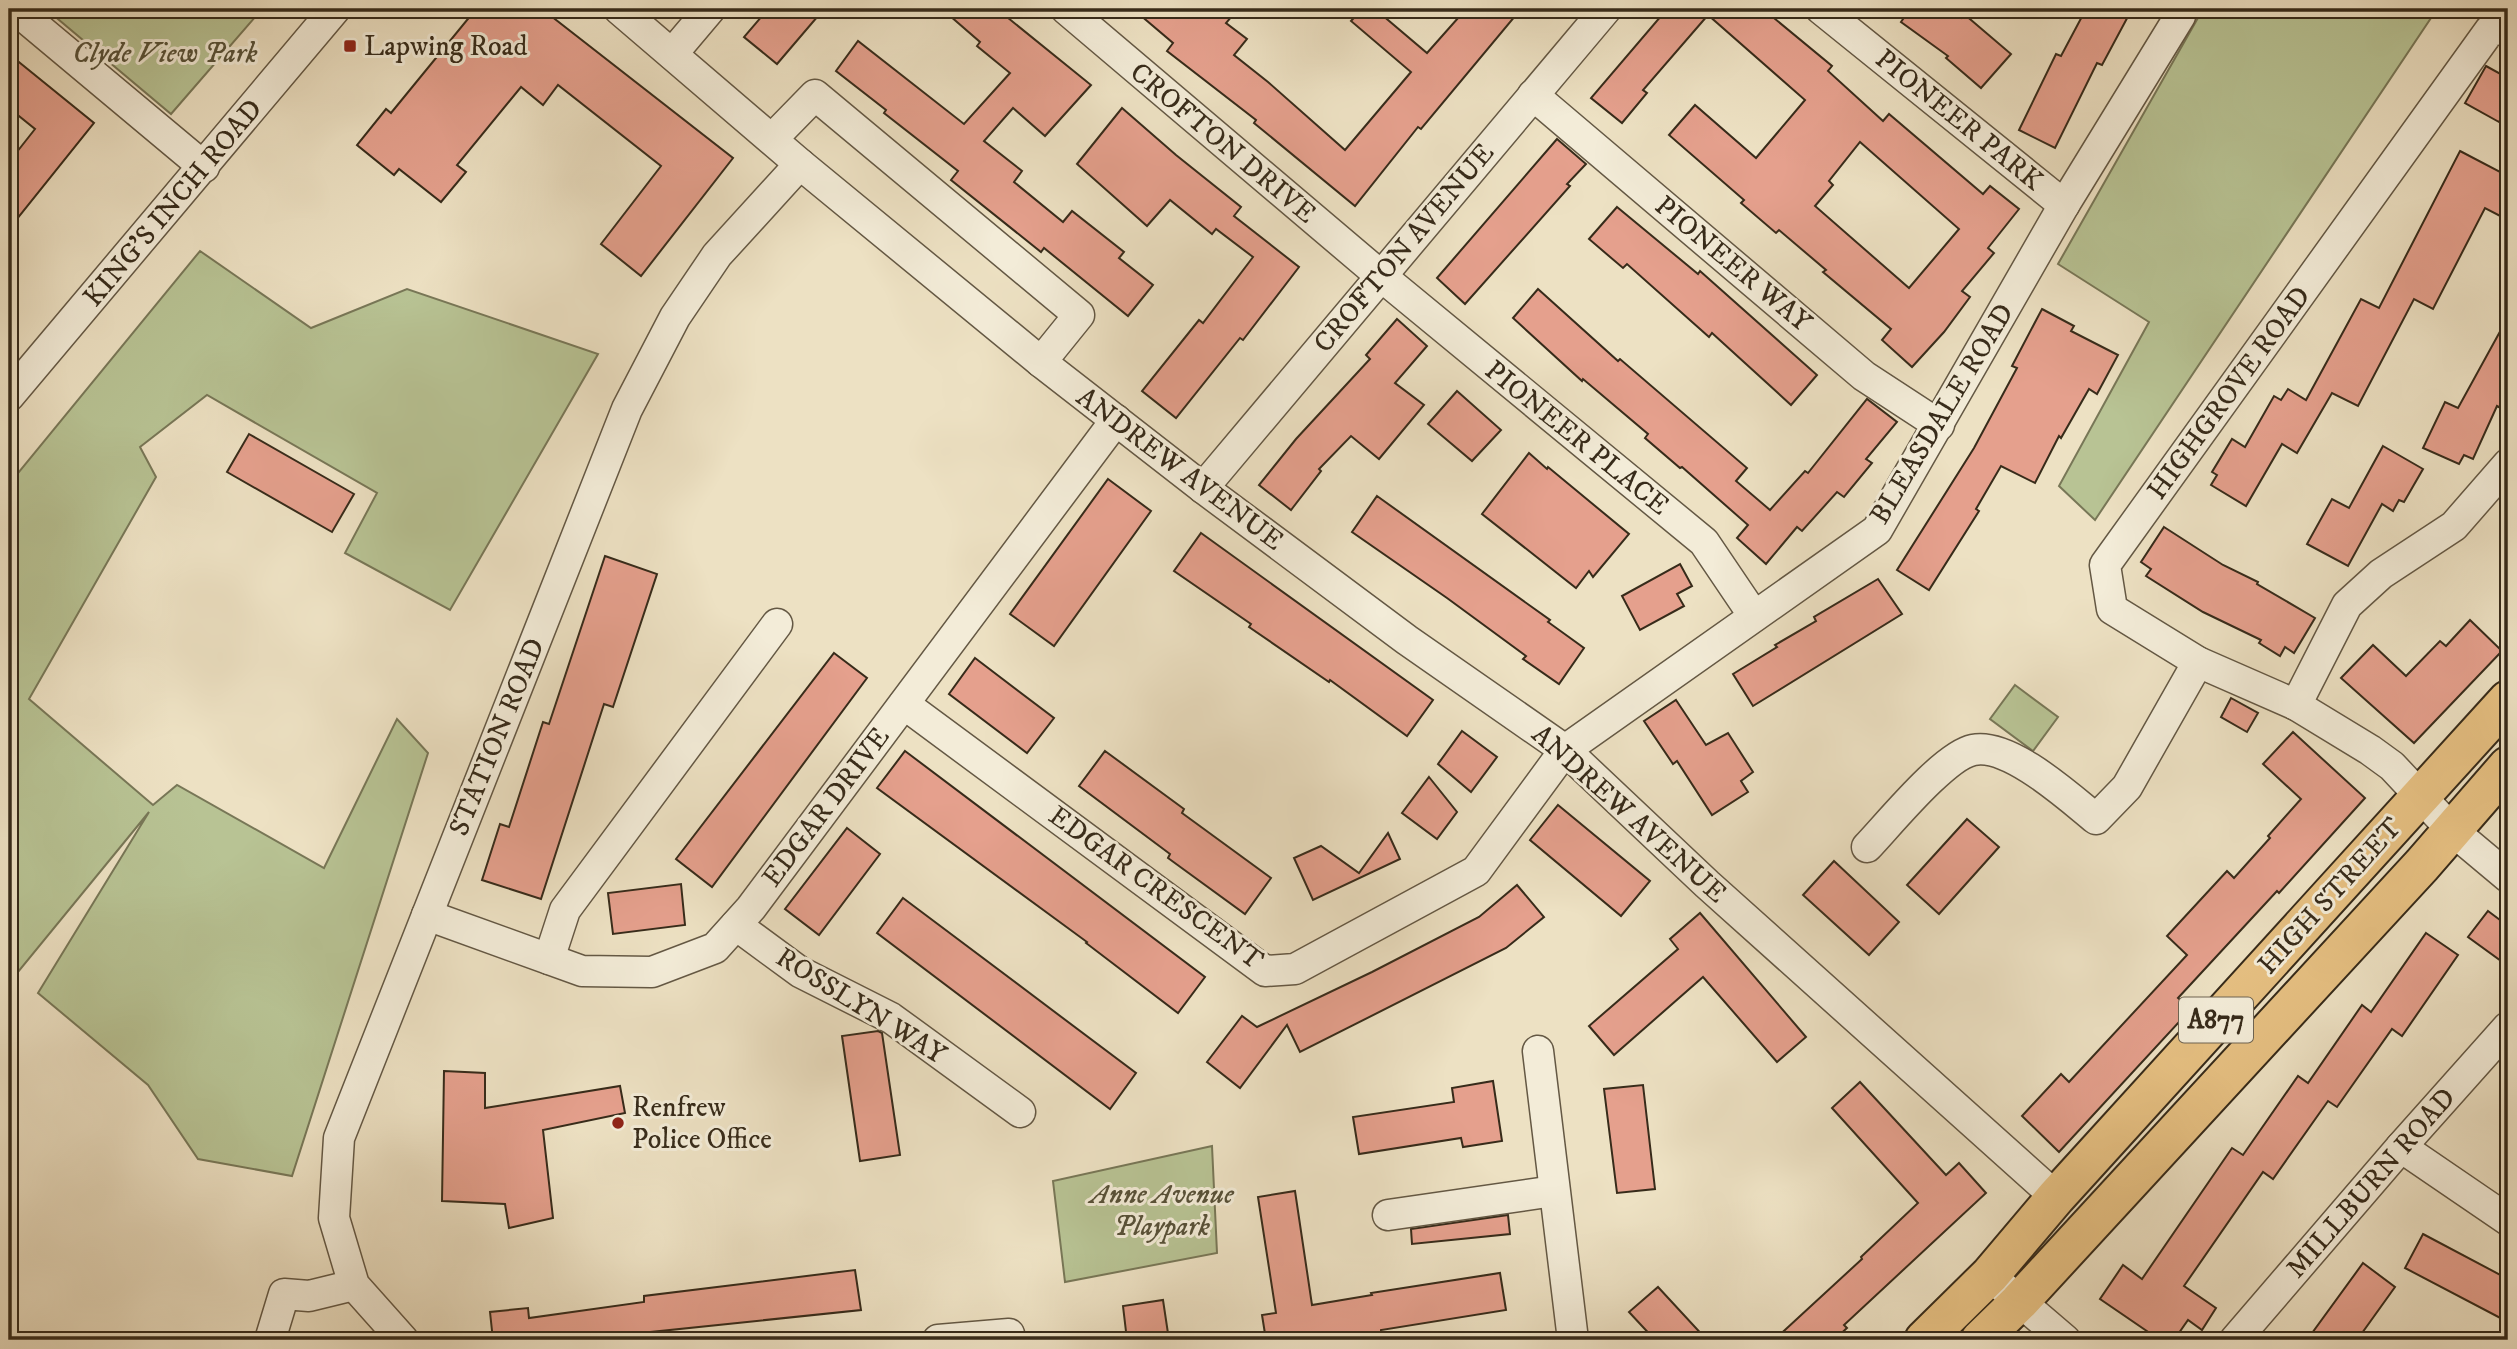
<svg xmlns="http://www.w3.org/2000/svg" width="2517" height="1349" font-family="'IM FELL DW Pica',serif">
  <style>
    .green { fill: #b8c394; stroke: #787757; stroke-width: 2 }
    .building { fill: #e5a08d; stroke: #372b1a; stroke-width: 2; fill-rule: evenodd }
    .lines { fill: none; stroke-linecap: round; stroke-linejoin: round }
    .minor-casing { stroke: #645844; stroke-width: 33 }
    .major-casing { stroke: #372b1a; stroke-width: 42 }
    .minor { stroke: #f3ecd8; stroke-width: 30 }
    .major { stroke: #e6c082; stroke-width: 38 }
    .poi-dot { fill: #8f2418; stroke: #f3ecd8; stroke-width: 2.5 }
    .labels { text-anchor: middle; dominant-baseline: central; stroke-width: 6; stroke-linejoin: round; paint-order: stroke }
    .shield { fill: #f3ecd8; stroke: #6f6553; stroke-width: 2 }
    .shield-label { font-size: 26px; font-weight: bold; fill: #372b1a }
    .poi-label { font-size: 28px; fill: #372b1a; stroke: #f3ecd8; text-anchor: start }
    .park-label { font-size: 28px; font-style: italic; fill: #575138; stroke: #f3ecd8 }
    .street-label { font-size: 28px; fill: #372b1a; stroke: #f3ecd8 }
  </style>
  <rect width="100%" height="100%" fill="#ede1c3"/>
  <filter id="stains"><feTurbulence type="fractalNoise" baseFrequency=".00286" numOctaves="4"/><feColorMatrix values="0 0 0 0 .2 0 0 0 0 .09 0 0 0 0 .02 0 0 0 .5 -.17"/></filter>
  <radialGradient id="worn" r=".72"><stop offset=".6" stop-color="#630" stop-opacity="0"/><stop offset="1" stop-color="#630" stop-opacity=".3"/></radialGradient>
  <g class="green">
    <polygon points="46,9 262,9 171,114"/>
    <polygon points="2203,9 2437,9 2095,520 2059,486 2149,322 2058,264"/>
    <polygon points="200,251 311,328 407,289 598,354 450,610 345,553 377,493 207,395 140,447 156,477 29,699 153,805 177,785 324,868 397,719 428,753 292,1176 198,1159 148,1085 38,993 149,812 9,983 9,484"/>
    <polygon points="2015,685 2058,717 2033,751 1990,719"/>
    <polygon points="1212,1146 1217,1253 1065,1282 1053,1181"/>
  </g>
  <g class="building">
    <polygon points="476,9 542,9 733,158 641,276 601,244 661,166 558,85 543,105 521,87 457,165 466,172 441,202 399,169 394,175 357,145 386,109 391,113"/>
    <polygon points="768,9 824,9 777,64 744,37"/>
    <polygon points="942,9 997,9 1091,85 1045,136 1013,108 984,141 1022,171 1014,182 1063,222 1072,211 1124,252 1119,258 1153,285 1128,316 1044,248 1041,252 951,180 958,171 884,113 886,110 836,71 858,41 964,124 1010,73 977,46 980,42"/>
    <polygon points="1133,9 1238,9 1226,23 1247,39 1234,55 1268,82 1345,150 1411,72 1351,21 1362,9 1375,9 1427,53 1466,9 1521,9 1421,129 1418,127 1355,206 1254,123 1256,120 1167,51 1173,43"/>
    <path d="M1667,9H1763L1832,66L1828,71L1883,121L1889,114L1983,194L1990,186L2019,209L1988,248L1994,253L1962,291L1970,297L1944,332L1912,367L1882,340L1891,329L1823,272L1826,270L1779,230L1776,233L1741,203L1744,200L1669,135L1695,105L1756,158L1805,100L1708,15L1643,90L1647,93L1622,123L1591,98ZM1860,142L1959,229L1909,288L1815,206L1833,185L1829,181Z"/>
    <polygon points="1910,9 1948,9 1961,18 1964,14 2011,54 1981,88 1946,58 1948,56 1901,22"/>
    <polygon points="2086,9 2132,9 2102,65 2097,63 2055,148 2019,130 2056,54 2061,56"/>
    <polygon points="9,54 94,123 9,229 9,162 35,129 9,108"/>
    <polygon points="2486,66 2508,78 2508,106 2499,122 2465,103"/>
    <polygon points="1122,108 1176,155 1241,207 1234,216 1299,267 1243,340 1240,338 1176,418 1142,391 1199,320 1203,323 1253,257 1216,229 1212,234 1170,200 1147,226 1077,164"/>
    <polygon points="1557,139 1586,164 1567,184 1570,186 1465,304 1437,278"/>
    <polygon points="2460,151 2508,176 2508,220 2485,208 2433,309 2414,299 2358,406 2332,393 2297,453 2282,444 2246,506 2211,485 2217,475 2212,472 2232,439 2245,447 2274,396 2281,400 2288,389 2306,400 2361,299 2379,308"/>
    <polygon points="1617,207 1698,274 1700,271 1817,375 1791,405 1712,333 1709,337 1627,264 1623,268 1589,239"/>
    <polygon points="1538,289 1618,361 1620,359 1747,468 1736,481 1770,510 1805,471 1808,473 1867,399 1897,422 1866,459 1872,463 1844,497 1837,492 1802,531 1797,527 1766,564 1737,538 1748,525 1682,467 1680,468 1645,438 1648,434 1583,379 1582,381 1513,318"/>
    <polygon points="2042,309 2074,326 2071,331 2118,355 2097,394 2089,389 2061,438 2059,436 2035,483 2001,466 1976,509 1979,511 1929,590 1897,570 1974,448 2017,368 2012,366"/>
    <polygon points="2508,317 2508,412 2497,406 2473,459 2464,455 2459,464 2423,448 2445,402 2458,408"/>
    <polygon points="1397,319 1427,346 1395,383 1424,405 1379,459 1351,436 1319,469 1321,471 1291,510 1259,485 1296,439 1370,359 1366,355"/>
    <polygon points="1457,391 1501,430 1472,461 1428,424"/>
    <polygon points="249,434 354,494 332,532 227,472"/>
    <polygon points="2383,446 2423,469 2404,502 2399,500 2393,511 2382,504 2348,566 2307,544 2332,499 2349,508"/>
    <polygon points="1529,453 1547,469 1548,467 1629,534 1593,577 1589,571 1576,588 1482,514"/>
    <polygon points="1108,479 1151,511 1054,646 1010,614"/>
    <polygon points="1377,496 1550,620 1548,622 1584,648 1559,684 1523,659 1526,656 1447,598 1352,532"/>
    <polygon points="2164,527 2223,565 2258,582 2257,584 2315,618 2294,653 2285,647 2280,656 2259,643 2261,640 2203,612 2146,576 2151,569 2141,562"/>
    <polygon points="1201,533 1433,700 1407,736 1330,680 1329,682 1249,627 1251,624 1174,571"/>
    <polygon points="605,556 657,574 613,707 604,704 541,899 482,880 500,824 509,827 543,722 549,724"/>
    <polygon points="1680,564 1692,586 1677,594 1684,606 1640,630 1622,596"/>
    <polygon points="1878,579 1902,614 1753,706 1733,674 1777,647 1775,645 1816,621 1814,617"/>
    <polygon points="2470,620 2502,651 2414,743 2341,678 2373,645 2406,676 2440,641 2446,646"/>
    <polygon points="834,653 867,678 712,887 676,859"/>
    <polygon points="975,658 1054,718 1027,753 949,694"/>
    <polygon points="2231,698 2258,713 2247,732 2221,717"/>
    <polygon points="1676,700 1706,745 1728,733 1753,772 1741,781 1748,792 1712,815 1677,761 1673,764 1644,721"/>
    <polygon points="1462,731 1497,757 1471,792 1438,764"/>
    <polygon points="2293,732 2365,798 2279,893 2277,891 2178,998 2191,1009 2059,1152 2022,1116 2061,1074 2069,1082 2187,955 2167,936 2227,871 2234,878 2270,838 2268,836 2301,799 2263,764"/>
    <polygon points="905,751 1205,977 1178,1013 1086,943 1087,942 877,788"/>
    <polygon points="1105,751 1184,809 1182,813 1271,878 1245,914 1168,858 1170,854 1079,786"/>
    <polygon points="1429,777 1457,812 1437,839 1402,813"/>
    <polygon points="1558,805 1650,881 1621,916 1530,840"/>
    <polygon points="1967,819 1999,847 1939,914 1907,885"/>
    <polygon points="847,828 880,854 819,935 785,909"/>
    <polygon points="1388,833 1400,859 1313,900 1294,858 1321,846 1359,873"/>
    <polygon points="1834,861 1899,922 1869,955 1803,895"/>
    <polygon points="681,884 685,925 613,934 608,893"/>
    <polygon points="1517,885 1544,917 1506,948 1300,1052 1287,1025 1240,1088 1207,1062 1242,1016 1257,1027 1372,972 1479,917"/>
    <polygon points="903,898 1136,1073 1110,1109 877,933"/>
    <polygon points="2488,911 2508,926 2508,966 2468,937"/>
    <polygon points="1700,913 1806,1037 1777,1062 1703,977 1614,1055 1589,1026 1678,949 1670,939"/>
    <polygon points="2426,933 2458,955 2402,1036 2392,1029 2337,1107 2328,1101 2273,1179 2263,1172 2184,1286 2216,1308 2202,1330 2188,1320 2174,1340 2160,1340 2100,1299 2123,1265 2142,1279 2232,1148 2243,1155 2298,1076 2308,1083 2362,1005 2371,1012"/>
    <polygon points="878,1031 882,1033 900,1155 860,1161 842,1036"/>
    <polygon points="444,1071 485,1073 485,1108 620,1086 625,1113 543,1130 553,1218 509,1228 505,1204 442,1201"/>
    <polygon points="1493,1081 1502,1141 1463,1147 1461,1138 1359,1154 1353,1117 1454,1102 1452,1088"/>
    <polygon points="1860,1082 1946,1175 1959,1163 1986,1193 1844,1325 1847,1328 1834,1340 1774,1340 1862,1259 1861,1257 1918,1203 1832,1108"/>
    <polygon points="1643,1085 1655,1189 1617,1193 1604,1089"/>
    <polygon points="1295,1191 1312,1305 1372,1295 1371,1293 1500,1273 1506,1310 1381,1330 1381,1335 1345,1340 1266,1340 1262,1315 1276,1313 1258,1197"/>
    <polygon points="1508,1215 1510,1234 1412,1244 1411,1229"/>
    <polygon points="2423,1234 2508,1279 2508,1322 2405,1268"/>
    <polygon points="2363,1263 2395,1287 2357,1340 2307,1340"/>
    <polygon points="855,1270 861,1310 651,1332 651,1340 493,1340 490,1312 528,1308 529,1318 644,1302 644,1296"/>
    <polygon points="1658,1287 1707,1340 1655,1340 1629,1312"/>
    <polygon points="1163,1300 1169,1340 1127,1340 1123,1306"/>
  </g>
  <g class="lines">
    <g class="minor-casing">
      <g id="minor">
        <polyline points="15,9 204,167"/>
        <polyline points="619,9 800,164 1041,362 1203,488 1407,640 1565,750 1707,884 2056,1197"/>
        <polyline points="1066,9 1381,276 1704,542 1754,616"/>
        <polyline points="1821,9 2064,205"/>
        <polyline points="2508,29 2490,30 2105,565 2112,609 2198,662 2296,705 2370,750 2392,766 2453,831 2508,877"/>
        <polyline points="672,54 710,9"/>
        <polyline points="1533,95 1864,376 1939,425"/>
        <polyline points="772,139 815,95 1079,315 1041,362"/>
        <polyline points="9,396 335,9"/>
        <polyline points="1203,488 1606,9"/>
        <polyline points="904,704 1265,971 1295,969 1476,871 1565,750 1877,530 2064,205 2180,16 2182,9"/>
        <polyline points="2296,705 2347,605 2381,574 2454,526 2508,464"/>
        <path d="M1867,847C1889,824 1944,756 1973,750C2009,742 2070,798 2096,819L2127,787L2198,662"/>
        <polyline points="427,915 582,971 652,972 715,948 751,908 1116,420"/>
        <polyline points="736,925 800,972 891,1018 1020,1112"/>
        <polyline points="549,959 565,910 777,624"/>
        <polyline points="1538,1051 1573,1340"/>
        <polyline points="2401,1147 2508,1220"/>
        <polyline points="1388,1215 1554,1191"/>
        <polyline points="2003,1287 2065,1340"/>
        <polyline points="270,1340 284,1294 309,1296 354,1285"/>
        <polyline points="403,1340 354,1285 334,1218 339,1138 627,409 675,317 717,255 800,164"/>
        <polyline points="938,1340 1009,1334"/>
        <polyline points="2235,1340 2401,1147 2508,1027"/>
      </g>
    </g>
    <g class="major-casing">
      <g id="major">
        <polyline points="1924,1340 1990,1275 2056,1197 2508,700"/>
        <polyline points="1980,1340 2019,1302 2422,865 2508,766"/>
      </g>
    </g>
    <use href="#minor" class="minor"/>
    <use href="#major" class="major"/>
  </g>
  <g class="poi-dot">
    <rect x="343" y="39" width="14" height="14" rx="3.5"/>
    <circle cx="618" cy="1123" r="7"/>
  </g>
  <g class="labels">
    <rect class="shield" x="2179" y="997.5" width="74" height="45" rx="5"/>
    <g class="shield-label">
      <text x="2216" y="1020">A877</text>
    </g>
    <g class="poi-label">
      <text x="364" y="46">Lapwing Road</text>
      <text x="632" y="1107">Renfrew<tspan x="632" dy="32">Police Office</tspan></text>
    </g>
    <g class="park-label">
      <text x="165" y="53">Clyde View Park</text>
      <text x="1162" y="1194">Anne Avenue<tspan x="1162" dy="32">Playpark</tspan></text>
    </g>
    <g class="street-label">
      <text transform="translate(1959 120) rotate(39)">PIONEER PARK</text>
      <text transform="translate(1223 143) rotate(40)">CROFTON DRIVE</text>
      <text transform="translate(173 203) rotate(-50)">KING'S INCH ROAD</text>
      <text transform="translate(1404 248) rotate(-50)">CROFTON AVENUE</text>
      <text transform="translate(1733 264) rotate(40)">PIONEER WAY</text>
      <text transform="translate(2229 393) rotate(-54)">HIGHGROVE ROAD</text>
      <text transform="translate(1942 414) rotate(-59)">BLEASDALE ROAD</text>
      <text transform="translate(1577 438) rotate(39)">PIONEER PLACE</text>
      <text transform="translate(1180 469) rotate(37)">ANDREW AVENUE</text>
      <text transform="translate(497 737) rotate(-68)">STATION ROAD</text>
      <text transform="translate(826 807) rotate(-53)">EDGAR DRIVE</text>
      <text transform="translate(1629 814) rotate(42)">ANDREW AVENUE</text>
      <text transform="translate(1156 888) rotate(36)">EDGAR CRESCENT</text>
      <text transform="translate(2330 896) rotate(-48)">HIGH STREET</text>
      <text transform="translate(861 1006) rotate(32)">ROSSLYN WAY</text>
      <text transform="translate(2371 1183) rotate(-49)">MILLBURN ROAD</text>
    </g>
  </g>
  <rect width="2517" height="1349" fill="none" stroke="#ede1c3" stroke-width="35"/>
  <rect x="10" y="10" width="2496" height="1328" fill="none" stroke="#372b1a" stroke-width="3.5"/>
  <rect x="18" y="18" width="2482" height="1314" fill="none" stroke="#372b1a" stroke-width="2"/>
  <rect width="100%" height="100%" filter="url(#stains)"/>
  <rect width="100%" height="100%" fill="url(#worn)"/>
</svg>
